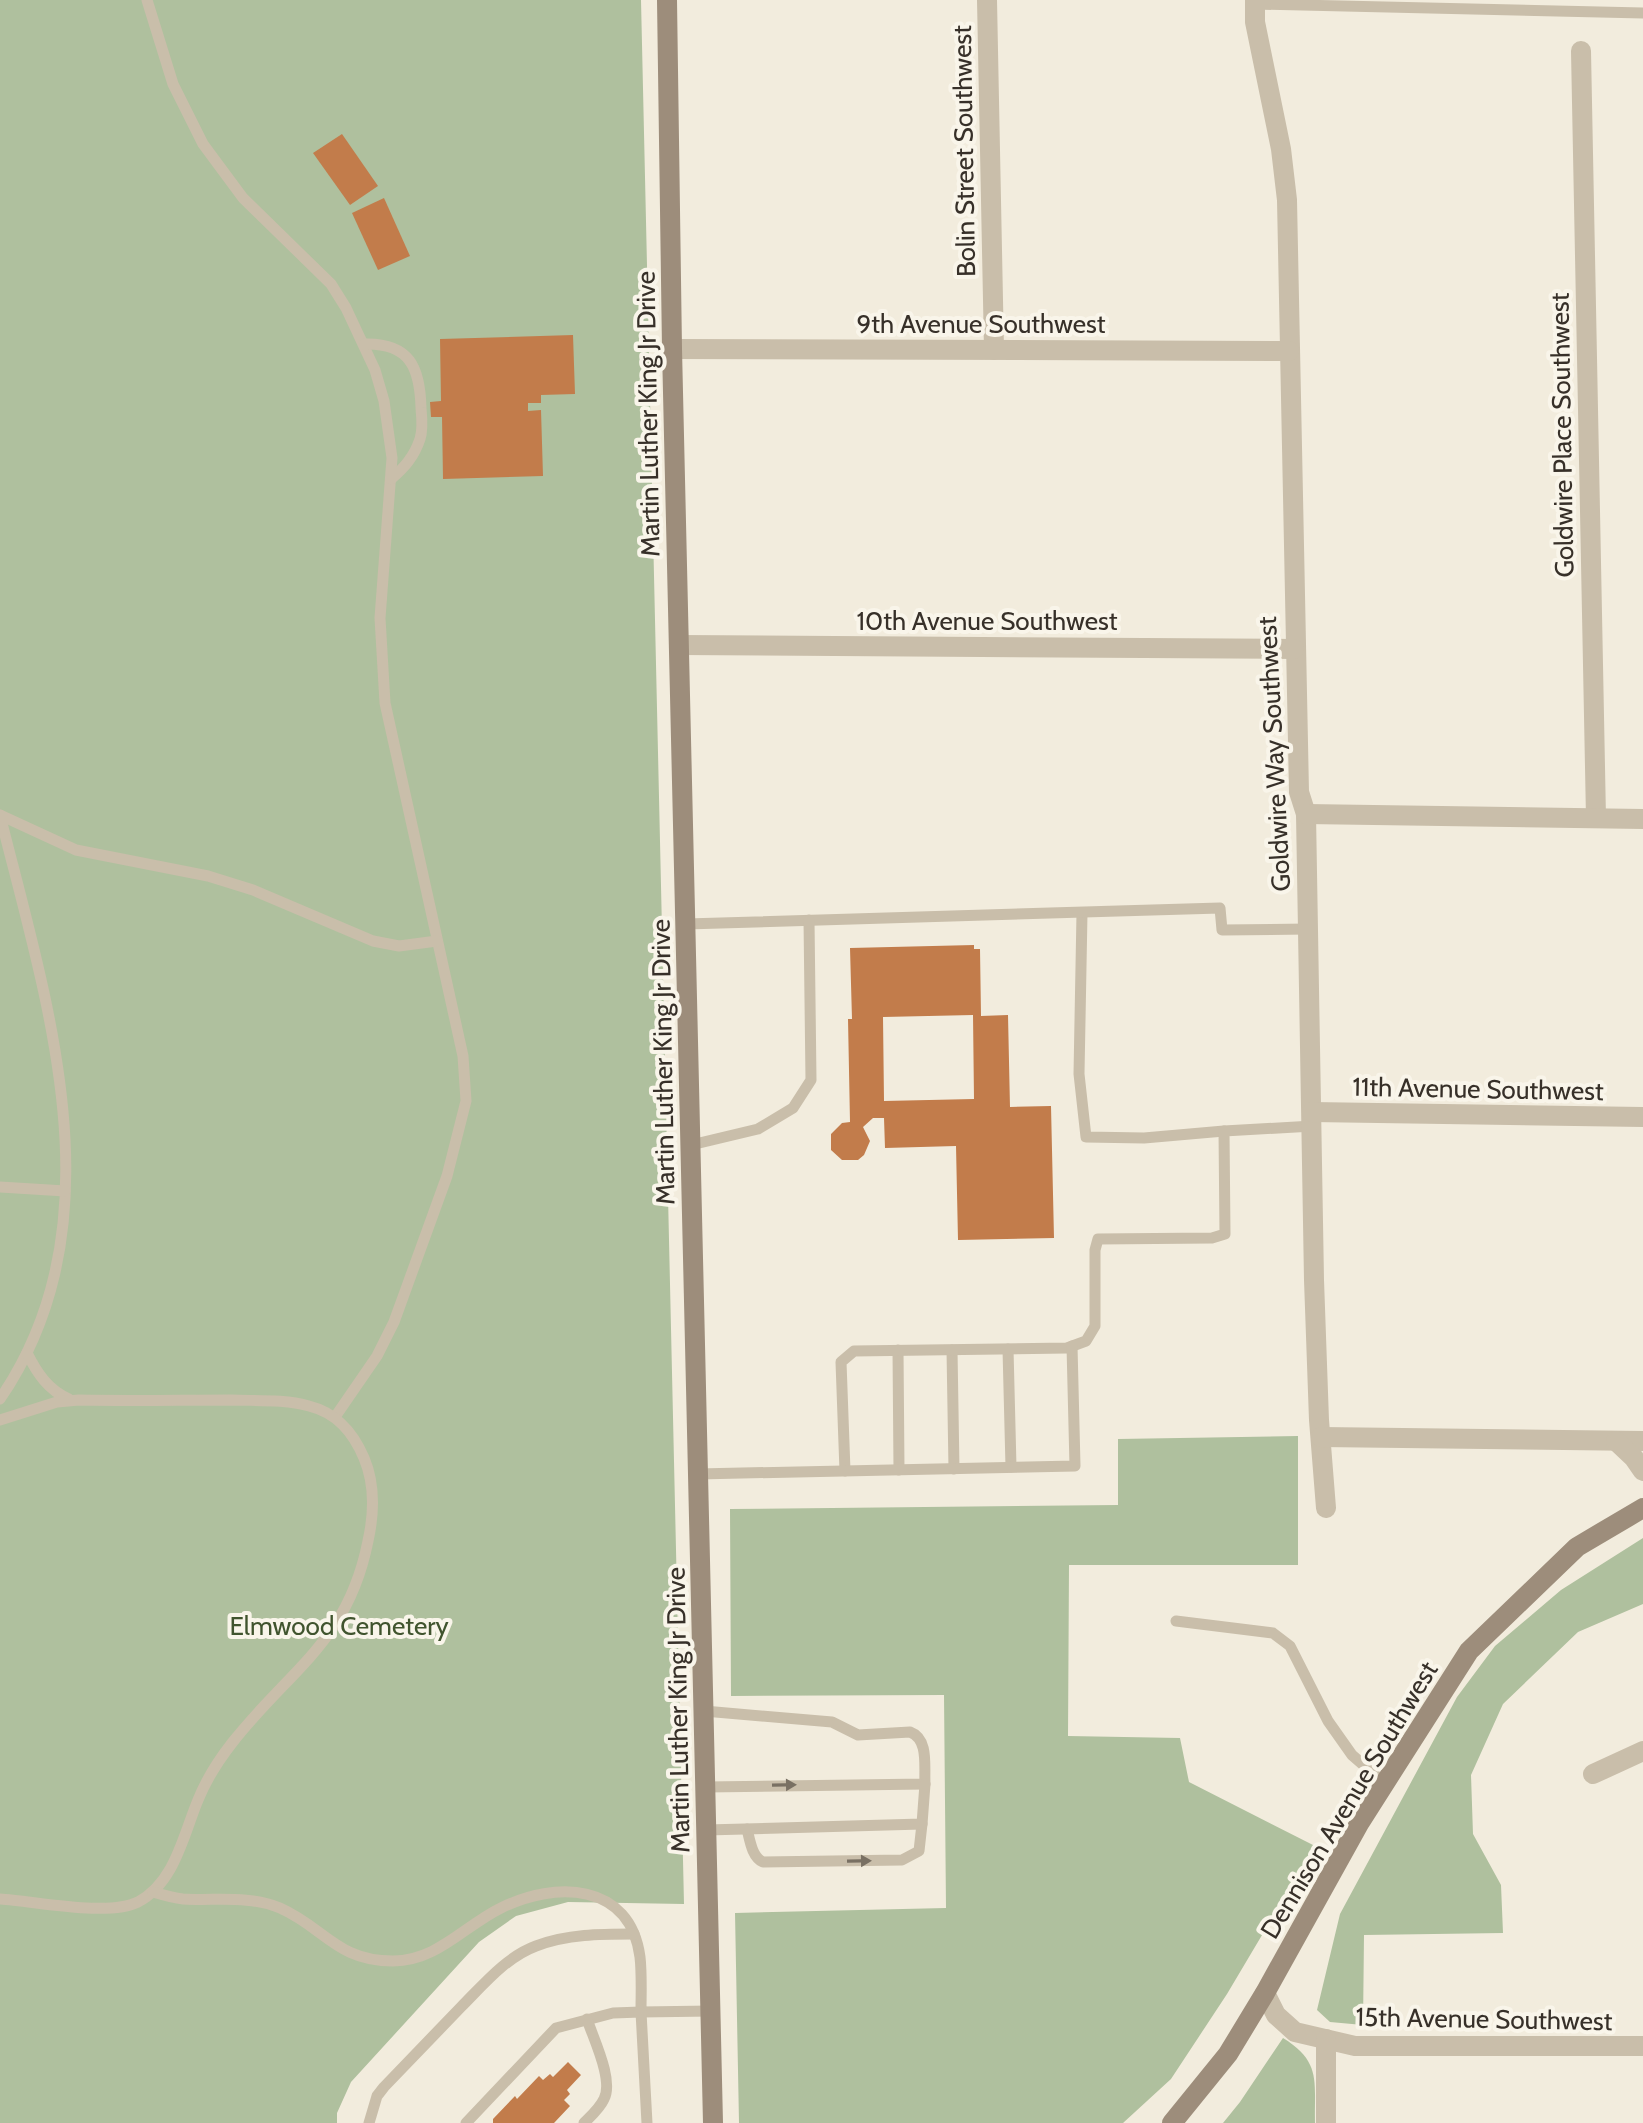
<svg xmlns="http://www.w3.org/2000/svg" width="1643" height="2123" font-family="Cabin,sans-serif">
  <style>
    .green { fill: #afc09e }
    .building { fill: #c27c4b; fill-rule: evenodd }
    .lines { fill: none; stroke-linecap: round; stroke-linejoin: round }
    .lane { stroke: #c9beaa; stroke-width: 11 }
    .street { stroke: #c9beaa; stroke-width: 20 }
    .secondary { stroke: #9d8d7b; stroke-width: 20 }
    .oneway { fill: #797063 }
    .labels { text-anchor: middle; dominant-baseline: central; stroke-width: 8; stroke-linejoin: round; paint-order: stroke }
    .street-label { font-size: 26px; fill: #373029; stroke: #f9f5ea }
    .park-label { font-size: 26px; fill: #40542e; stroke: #f9f5ea }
  </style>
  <rect width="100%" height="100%" fill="#f2ecdd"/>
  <g class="green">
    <polygon points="0,0 641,0 684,1904 568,1902 516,1916 479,1942 351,2082 337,2113 337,2123 0,2123"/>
    <polygon points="1298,1436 1298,1565 1069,1565 1068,1736 1180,1738 1189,1782 1315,1846 1227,1994 1171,2079 1123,2123 739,2123 735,1913 946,1908 944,1695 731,1696 730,1509 1118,1505 1118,1439"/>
    <polygon points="1643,1538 1643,1604 1578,1632 1503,1704 1471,1775 1473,1834 1501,1885 1503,1933 1364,1935 1363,2025 1330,2022 1317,2010 1340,1914 1457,1697 1495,1646 1561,1590"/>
    <path d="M1283,2038C1322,2062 1314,2082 1315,2123H1223L1240,2102Z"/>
  </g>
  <g class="building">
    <polygon points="342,134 378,186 350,205 313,153"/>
    <polygon points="384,198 410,256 378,270 352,213"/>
    <polygon points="573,335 575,394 541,395 541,403 528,403 528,411 541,410 543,476 443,479 442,417 431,417 430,402 441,401 440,339"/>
    <path d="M974,945V949H980L981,1016L1008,1015L1010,1107L1051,1106L1054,1238L958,1240L956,1146L885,1148L884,1118H873L863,1127L870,1141L864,1155L858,1160H842L831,1150V1134L842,1123L850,1122L848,1019H852L850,948ZM973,1015L974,1099L884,1101L883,1017Z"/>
    <polygon points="568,2062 581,2075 567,2090 570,2094 564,2100 570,2106 554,2123 493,2123 493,2119 515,2096 517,2099 539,2076 543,2080 550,2074 553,2077"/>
  </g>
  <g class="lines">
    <g class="lane">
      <polyline points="147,0 173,84 203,144 243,198 331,284 346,308 375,370 384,401 392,458 380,618 385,703 463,1056 466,1101 447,1176 394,1322 377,1356 335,1417"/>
      <polyline points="1255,4 1643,13"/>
      <path d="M365,344C410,343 420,368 421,408C422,418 423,430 420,439C414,457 404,468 391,479"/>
      <path d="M0,815C47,1004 121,1222 0,1399"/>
      <polyline points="0,815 76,850 208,876 253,890 373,941 399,946 437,941"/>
      <polyline points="1082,913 1079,1074 1086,1137 1144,1138 1224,1131"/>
      <polyline points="686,924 1220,908 1222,930 1308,929"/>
      <polyline points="691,1145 758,1129 793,1108 811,1080 809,920"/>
      <polyline points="0,1187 65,1191"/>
      <polyline points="1008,1349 1011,1467"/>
      <polyline points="898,1350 899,1470"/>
      <polyline points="952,1350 954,1469"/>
      <path d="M27,1353C37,1373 48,1390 69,1399"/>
      <path d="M0,1420L57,1402L79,1400C130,1401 180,1400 231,1400C257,1401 284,1399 309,1406C337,1413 353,1432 364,1458C375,1484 374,1514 368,1541C348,1642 290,1669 232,1743C218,1761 206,1780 198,1800C183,1836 175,1882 138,1902C108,1917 35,1901 0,1899"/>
      <polyline points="845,1471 841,1362 854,1351 1067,1348 1086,1341 1095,1326 1095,1250 1098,1239 1212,1238 1225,1234 1224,1131 1313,1126"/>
      <polyline points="698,1474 1075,1466 1072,1346"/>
      <polyline points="1176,1621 1273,1633 1290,1646 1328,1721 1352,1755 1384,1783"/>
      <path d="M704,1711L832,1722L858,1735L910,1732C929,1739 924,1766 925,1784L706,1787"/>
      <path d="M747,1829C750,1841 752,1857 763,1862L902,1860L919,1851L922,1824"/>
      <polyline points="706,1830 922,1824 925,1784"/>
      <path d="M153,1892C163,1895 173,1898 183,1899C215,1901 249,1895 280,1908C325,1928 337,1961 393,1961C437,1961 464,1926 501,1908C555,1881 630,1882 640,1957C642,1975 641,1994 641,2012L711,2011"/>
      <path d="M369,2123L377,2096L384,2087C409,2061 435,2034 461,2007C483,1985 506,1957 536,1946C567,1934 601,1934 634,1934"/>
      <polyline points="466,2123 556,2028 613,2013 641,2012 647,2123"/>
      <path d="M584,2123C591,2116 600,2108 604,2099C614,2080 593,2038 587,2019"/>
    </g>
    <g class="street">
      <polyline points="987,0 994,350"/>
      <polyline points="1255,0 1255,22 1281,149 1287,200 1299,792 1306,814 1314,1280 1319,1420 1326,1508"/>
      <polyline points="1581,51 1596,818"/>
      <polyline points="672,349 1289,351"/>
      <polyline points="679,645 1294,649"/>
      <polyline points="1306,814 1643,819"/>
      <polyline points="1312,1112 1643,1117"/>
      <polyline points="1321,1437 1643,1441"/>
      <polyline points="1616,1441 1634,1458 1643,1471"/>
      <polyline points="1593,1774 1643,1751"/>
      <polyline points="1265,1993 1276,2015 1295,2032 1355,2046 1643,2046"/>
      <polyline points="1326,2039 1326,2123"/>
    </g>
    <g class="secondary">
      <polyline points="667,0 672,349 713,2123"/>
      <polyline points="1172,2123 1228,2054 1265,1993 1360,1822 1469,1651 1577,1547 1643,1508"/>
    </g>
  </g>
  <defs><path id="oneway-solid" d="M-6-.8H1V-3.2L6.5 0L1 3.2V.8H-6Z" transform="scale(2)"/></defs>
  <g class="oneway">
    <use href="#oneway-solid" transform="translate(784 1785) rotate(-1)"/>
    <use href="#oneway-solid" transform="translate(859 1861) rotate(-1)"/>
  </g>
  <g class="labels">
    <g class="street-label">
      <text transform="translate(964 151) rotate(-91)">Bolin Street Southwest</text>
      <text x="981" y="324">9th Avenue Southwest</text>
      <text transform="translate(648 414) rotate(-91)">Martin Luther King Jr Drive</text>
      <text transform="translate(1562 435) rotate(-91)">Goldwire Place Southwest</text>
      <text x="987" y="621">10th Avenue Southwest</text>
      <text transform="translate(1274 754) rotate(-93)">Goldwire Way Southwest</text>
      <text transform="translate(663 1062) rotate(-91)">Martin Luther King Jr Drive</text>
      <text transform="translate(1478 1089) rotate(1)">11th Avenue Southwest</text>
      <text transform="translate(678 1710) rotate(-91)">Martin Luther King Jr Drive</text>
      <text transform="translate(1349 1800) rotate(-59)">Dennison Avenue Southwest</text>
      <text transform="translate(1484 2019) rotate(1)">15th Avenue Southwest</text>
    </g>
    <g class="park-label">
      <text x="339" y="1626">Elmwood Cemetery</text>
    </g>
  </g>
</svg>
